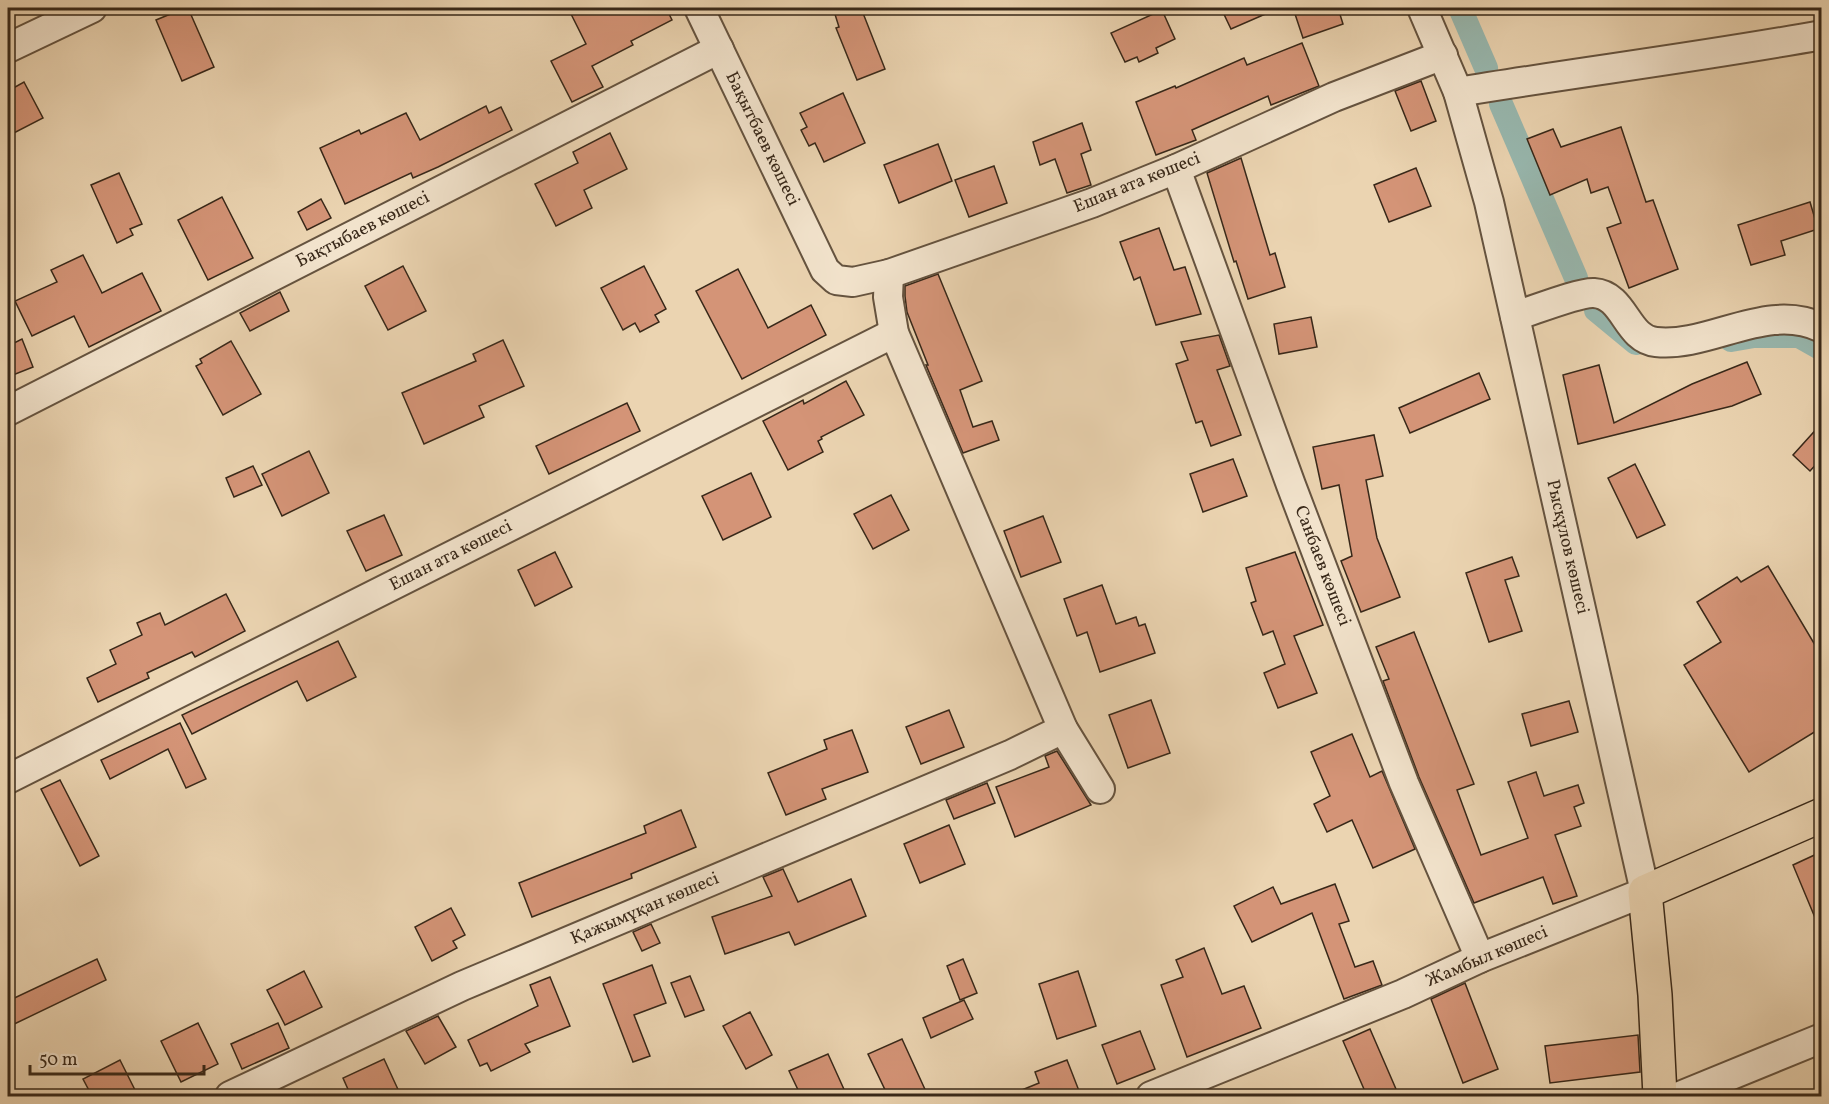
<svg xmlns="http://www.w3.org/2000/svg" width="1829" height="1104" font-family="Vollkorn,serif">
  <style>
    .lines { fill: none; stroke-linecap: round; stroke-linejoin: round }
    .canal { stroke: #98b8af; stroke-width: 24 }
    .building { fill: #d49477; stroke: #382819; stroke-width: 1.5 }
    .minor-casing { stroke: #65533f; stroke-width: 32 }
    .major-casing { stroke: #382819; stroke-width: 36 }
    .minor { stroke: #f2e3cc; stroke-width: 28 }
    .major { stroke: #ebd4b1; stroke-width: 33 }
    .labels { text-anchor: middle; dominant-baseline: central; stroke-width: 4.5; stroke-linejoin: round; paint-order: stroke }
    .street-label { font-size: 18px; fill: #382819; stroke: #f2e3cc }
  </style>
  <rect width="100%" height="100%" fill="#ebd4b1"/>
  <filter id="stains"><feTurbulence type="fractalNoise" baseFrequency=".00333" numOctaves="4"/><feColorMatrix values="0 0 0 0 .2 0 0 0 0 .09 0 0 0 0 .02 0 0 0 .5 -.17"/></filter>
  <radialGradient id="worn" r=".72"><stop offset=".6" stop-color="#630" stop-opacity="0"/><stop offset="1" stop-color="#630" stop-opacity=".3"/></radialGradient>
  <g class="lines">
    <g class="canal">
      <polyline points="1460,8 1486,68"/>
      <polyline points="1501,104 1576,278"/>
      <polyline points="1596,310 1636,343"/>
      <polyline points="1731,340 1754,336 1799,336 1822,349"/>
    </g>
  </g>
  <g class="building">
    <polygon points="185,8 188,8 214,67 182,81 156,20"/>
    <polygon points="568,8 666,8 672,20 631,41 633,45 592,66 603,87 572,102 551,61 586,44"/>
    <polygon points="833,8 861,8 885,69 857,80 836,28 839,27"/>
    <polygon points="1221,8 1279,8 1231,29"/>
    <polygon points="1293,8 1338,8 1343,24 1303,38"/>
    <polygon points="1162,10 1175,39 1156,48 1158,53 1139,62 1137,57 1125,62 1111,33"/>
    <polygon points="1302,43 1319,86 1271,105 1268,96 1192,130 1196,140 1156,155 1136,102 1175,86 1176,88 1244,58 1247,65"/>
    <polygon points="1421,81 1436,121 1411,131 1395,91"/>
    <polygon points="24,82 43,118 8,136 8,91"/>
    <polygon points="843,93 865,143 824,162 815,143 809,146 801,130 807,127 800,113"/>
    <polygon points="486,106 489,113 501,107 512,130 438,167 413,178 411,173 345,204 320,148 359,130 361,134 406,113 420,140"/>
    <polygon points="1082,123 1091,150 1081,154 1091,185 1067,193 1055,159 1040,165 1033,142"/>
    <polygon points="1621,127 1646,202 1653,200 1678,269 1629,288 1607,228 1621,223 1608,187 1591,193 1587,179 1550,195 1527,139 1553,129 1561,147"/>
    <polygon points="610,133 627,169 584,190 592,208 556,226 535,184 578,163 573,152"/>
    <polygon points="938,144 952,181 899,203 884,165"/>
    <polygon points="1241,158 1270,255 1275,253 1285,287 1248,299 1236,261 1234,262 1207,173"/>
    <polygon points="994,166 1007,203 969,217 955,180"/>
    <polygon points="1416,168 1431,206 1389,222 1374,185"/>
    <polygon points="119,173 142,224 130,229 133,235 117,243 91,185"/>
    <polygon points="222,197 253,258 208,280 178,220"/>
    <polygon points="321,199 331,218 307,230 298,212"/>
    <polygon points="1810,202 1818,229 1781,241 1785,255 1751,265 1738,225"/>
    <polygon points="1159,228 1174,270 1185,267 1201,314 1156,325 1140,277 1134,280 1120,242"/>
    <polygon points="83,255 102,293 142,273 161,311 89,347 74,316 32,336 15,301 57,282 51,270"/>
    <polygon points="403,266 426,311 388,330 365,286"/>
    <polygon points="644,266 666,309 655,315 659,322 640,332 635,323 623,330 601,288"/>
    <polygon points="738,269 768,328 811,305 826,335 742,379 696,291"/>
    <polygon points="938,274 982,381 960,390 973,427 992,421 999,440 963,453 926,365 928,365 907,312 905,296 905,286"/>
    <polygon points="280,292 289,311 250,331 240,313"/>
    <polygon points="1311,317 1317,347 1279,354 1274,324"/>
    <polygon points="1219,335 1230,366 1217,370 1241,435 1211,446 1202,421 1196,423 1176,364 1188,360 1181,342"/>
    <polygon points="22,339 33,367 8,377 8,346"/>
    <polygon points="503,340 524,386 479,406 484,417 424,444 402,393 476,361 473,354"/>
    <polygon points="231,341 261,394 223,415 196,366 202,363 200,359"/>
    <polygon points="1747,362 1761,394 1732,406 1578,444 1563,375 1599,365 1614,423 1692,384"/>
    <polygon points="1479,373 1490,399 1410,433 1399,408"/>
    <polygon points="846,381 864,415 821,437 822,439 818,441 823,452 788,470 763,421 803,400 804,404"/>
    <polygon points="627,403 640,431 549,474 536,446"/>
    <polygon points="1821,424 1821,459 1810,471 1793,455"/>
    <polygon points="1374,435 1383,476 1366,480 1377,538 1400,597 1361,612 1341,561 1352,556 1339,485 1322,489 1313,447"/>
    <polygon points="309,451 329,493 282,516 262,474"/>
    <polygon points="1233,459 1247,496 1203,512 1190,474"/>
    <polygon points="1635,464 1665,525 1637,538 1608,478"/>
    <polygon points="253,466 262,485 234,497 226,478"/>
    <polygon points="751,473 771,517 723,540 702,496"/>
    <polygon points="891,495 909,530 873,549 854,514"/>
    <polygon points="384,515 402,555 366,571 347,531"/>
    <polygon points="1043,516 1061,562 1021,577 1004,531"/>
    <polygon points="555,552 572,587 535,606 518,570"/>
    <polygon points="1295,552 1323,625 1294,636 1317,693 1278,708 1264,673 1285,664 1273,631 1263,635 1251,603 1256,601 1246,568"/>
    <polygon points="1512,557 1519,576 1505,580 1522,631 1489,642 1466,573"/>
    <polygon points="1768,566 1821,655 1821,728 1749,772 1684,665 1721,642 1697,602 1737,577 1741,582"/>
    <polygon points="1102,585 1116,624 1136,617 1139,626 1145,624 1155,653 1100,672 1087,632 1077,636 1064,599"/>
    <polygon points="226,594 245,631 195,657 192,652 147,673 149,678 98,702 87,678 116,664 110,650 142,635 137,623 160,613 165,625"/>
    <polygon points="1414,632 1474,784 1457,790 1481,855 1528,838 1508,782 1536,772 1544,796 1578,785 1584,803 1574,807 1581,826 1555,835 1577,896 1553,904 1543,877 1474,903 1419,777 1383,681 1389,679 1376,647"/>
    <polygon points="338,641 356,677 307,701 297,681 192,734 182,715"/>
    <polygon points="1151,700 1170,753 1128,768 1109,715"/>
    <polygon points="1569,701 1578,732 1531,746 1522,714"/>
    <polygon points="949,710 964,747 921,764 906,727"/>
    <polygon points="180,723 206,779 186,788 168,749 110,779 101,760"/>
    <polygon points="852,730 868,772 822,789 826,799 786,815 768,773 827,749 824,740"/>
    <polygon points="1352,734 1370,777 1382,771 1415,849 1373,868 1352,820 1327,832 1314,804 1330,796 1311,752"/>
    <polygon points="1057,751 1091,805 1015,837 996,787 1049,767 1045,756"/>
    <polygon points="60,780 99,856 80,866 41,789"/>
    <polygon points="987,783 995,803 954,819 946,800"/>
    <polygon points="681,810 696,847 631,874 632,878 532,917 519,883 646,833 644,826"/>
    <polygon points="949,825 965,864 920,883 904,844"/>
    <polygon points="1821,852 1821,932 1793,865"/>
    <polygon points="783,869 798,902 851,879 866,916 795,945 789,932 725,954 712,917 772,896 763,877"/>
    <polygon points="1335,884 1349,921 1339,924 1355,967 1373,961 1382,985 1344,999 1312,913 1252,942 1234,906 1273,887 1281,904"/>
    <polygon points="451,908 465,935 453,941 457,948 432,961 415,927"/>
    <polygon points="651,924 660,943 642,951 633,932"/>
    <polygon points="1204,948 1222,994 1244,986 1261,1028 1187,1057 1161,985 1183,977 1176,960"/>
    <polygon points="97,959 106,980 8,1027 8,1001"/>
    <polygon points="963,959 977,993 960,1000 947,966"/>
    <polygon points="652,965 666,1003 634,1015 650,1056 633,1062 603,984"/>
    <polygon points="304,971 322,1007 285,1025 267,990"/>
    <polygon points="1078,971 1096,1026 1057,1039 1039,984"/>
    <polygon points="690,976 704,1010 685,1017 671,983"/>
    <polygon points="550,977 570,1026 525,1044 530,1052 491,1071 487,1063 480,1066 468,1040 538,1006 530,985"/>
    <polygon points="1465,983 1498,1069 1463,1083 1431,999"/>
    <polygon points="964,1000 973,1019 931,1038 923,1018"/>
    <polygon points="750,1012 772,1055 746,1069 723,1026"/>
    <polygon points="438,1016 456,1047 425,1064 406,1031"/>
    <polygon points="198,1023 218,1064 181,1082 161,1041"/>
    <polygon points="278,1023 289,1048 242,1069 231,1044"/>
    <polygon points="1370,1029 1399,1096 1367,1096 1343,1041"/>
    <polygon points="1140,1031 1155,1069 1117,1084 1102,1045"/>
    <polygon points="1638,1035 1640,1072 1550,1083 1545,1046"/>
    <polygon points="902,1039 928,1096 888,1096 868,1054"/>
    <polygon points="828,1054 847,1096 801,1096 789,1071"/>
    <polygon points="384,1059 401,1096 351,1096 343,1078"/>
    <polygon points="120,1060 138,1096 92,1096 83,1079"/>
    <polygon points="1067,1060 1081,1096 1007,1096 1039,1083 1035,1072"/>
  </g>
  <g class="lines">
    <g class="minor-casing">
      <g id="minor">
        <polyline points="699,8 825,270 836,280 853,282 889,274 1092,203 1176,169 1334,97 1443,55"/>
        <polyline points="8,48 92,8"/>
        <path d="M1458,92C1579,72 1701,57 1822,35"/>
        <polyline points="1176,169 1291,485 1404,783 1480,958"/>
        <polyline points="889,274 888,297 894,333 1063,729 1100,789"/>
        <path d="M1515,316C1532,311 1579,292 1594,293C1625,295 1626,339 1656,342C1710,348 1767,301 1822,328"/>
        <polyline points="8,411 719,49"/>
        <polyline points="8,779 894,333"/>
        <polyline points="230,1096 462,986 1010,755 1063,729"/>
        <polyline points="1151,1096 1403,994 1480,958 1645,892 1489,202 1458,92 1422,8"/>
        <polyline points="1680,1096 1822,1038"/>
      </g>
    </g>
    <g class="major-casing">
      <polyline id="major" points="1660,1096 1655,995 1645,892 1822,815"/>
    </g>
    <use href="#minor" class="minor"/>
    <use href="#major" class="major"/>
  </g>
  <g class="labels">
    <g class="street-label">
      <text transform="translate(762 139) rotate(64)">Бақытбаев көшесі</text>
      <text transform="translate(1137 183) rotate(-22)">Ешан ата көшесі</text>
      <text transform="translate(363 230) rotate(-27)">Бақтыбаев көшесі</text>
      <text transform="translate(1567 547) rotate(77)">Рысқұлов көшесі</text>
      <text transform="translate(451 556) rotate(-27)">Ешан ата көшесі</text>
      <text transform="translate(1322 566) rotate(69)">Санбаев көшесі</text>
      <text transform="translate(645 909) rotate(-23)">Қажымұқан көшесі</text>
      <text transform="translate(1487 957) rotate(-23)">Жамбыл көшесі</text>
    </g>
  </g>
  <rect width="1829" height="1104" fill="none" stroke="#ebd4b1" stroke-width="30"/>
  <rect x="9" y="9" width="1811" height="1086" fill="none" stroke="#382819" stroke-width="3"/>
  <rect x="15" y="15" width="1799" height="1074" fill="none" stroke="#382819" stroke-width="1.5"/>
  <path d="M30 1065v9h174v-9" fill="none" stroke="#382819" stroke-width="3"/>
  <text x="39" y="1065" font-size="18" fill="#382819" stroke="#f2e3cc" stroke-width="4.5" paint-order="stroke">50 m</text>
  <rect width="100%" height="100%" filter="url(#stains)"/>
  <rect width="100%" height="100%" fill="url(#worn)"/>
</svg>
